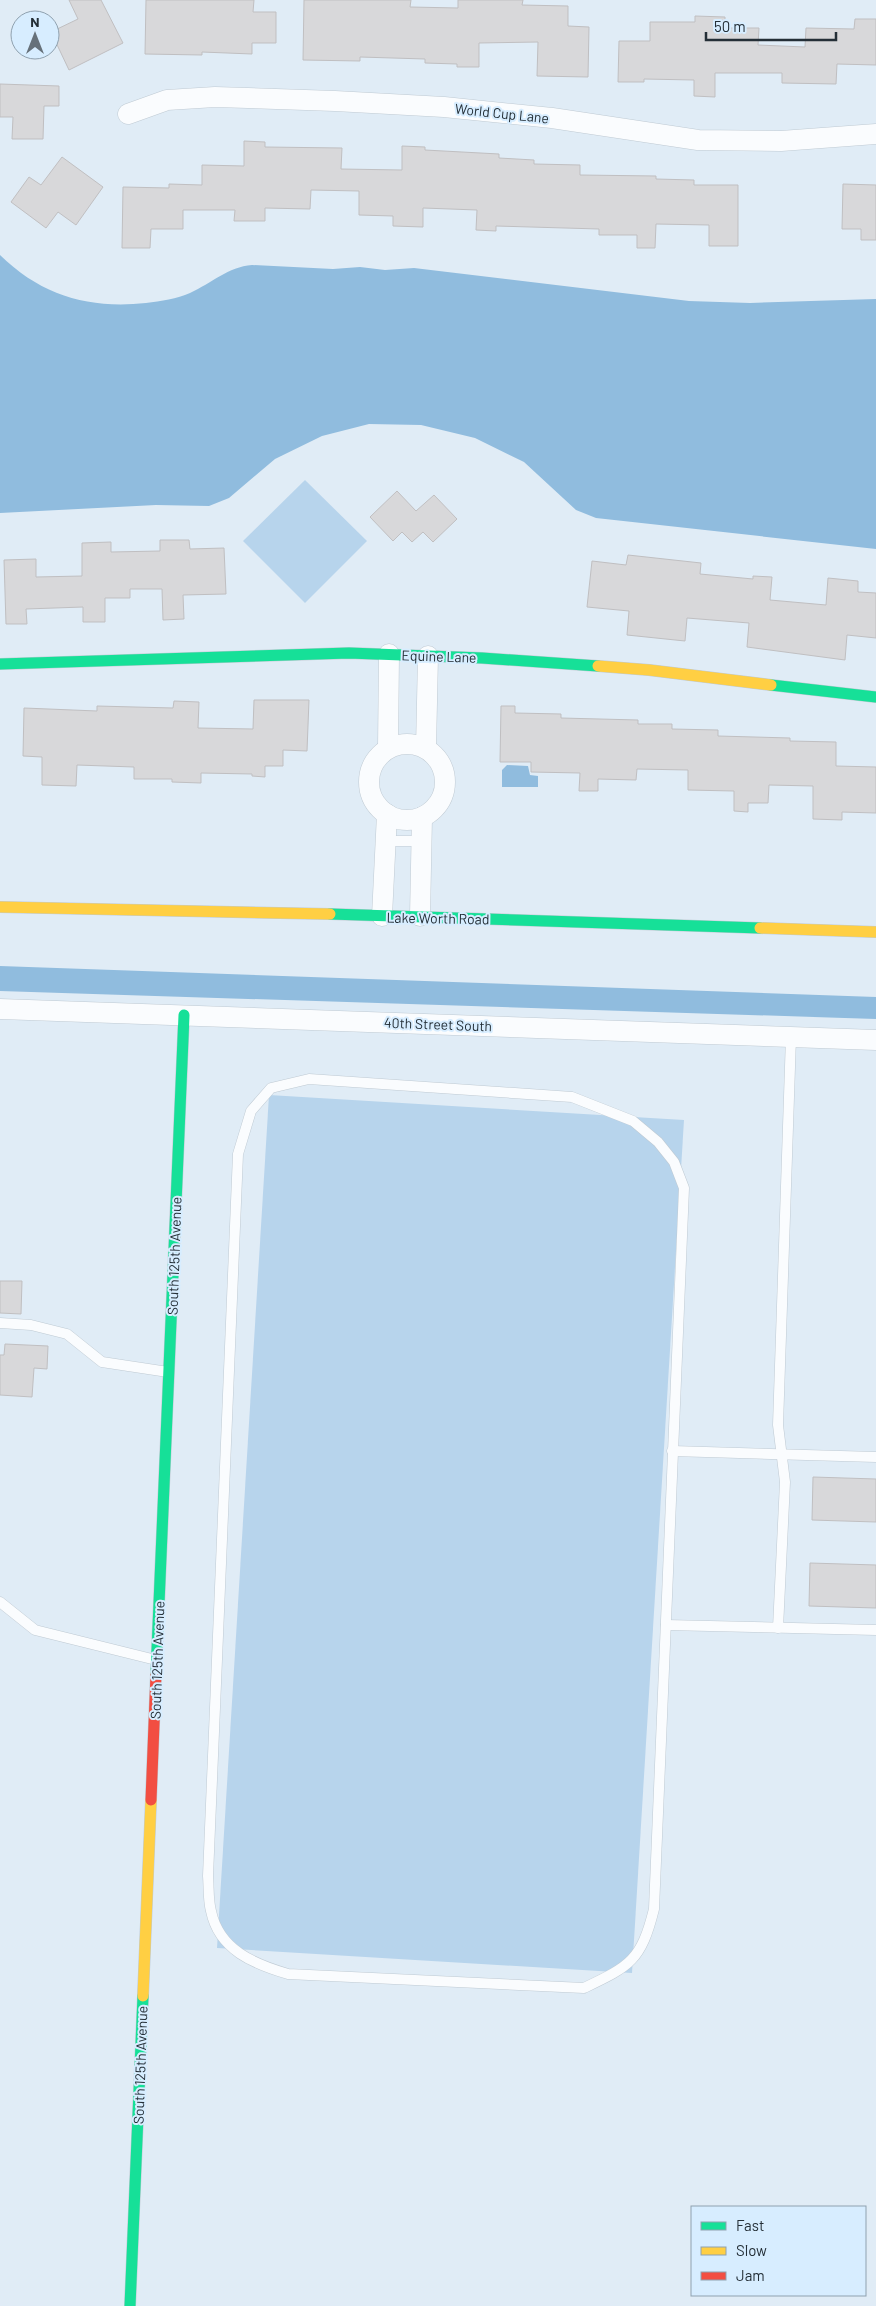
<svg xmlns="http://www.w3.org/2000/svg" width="876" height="2306" font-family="Barlow,sans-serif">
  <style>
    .green { fill: #b7d4ec }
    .water { fill: #90bcde }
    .building { fill: #d8d8da; stroke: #c0bfc1 }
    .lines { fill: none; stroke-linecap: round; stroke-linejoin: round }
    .lane-casing { stroke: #bfcad3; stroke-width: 11 }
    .street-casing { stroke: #bfcad3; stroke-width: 21 }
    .fast-casing { stroke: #bfcad3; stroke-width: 12 }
    .slow-casing { stroke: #bfcad3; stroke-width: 12 }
    .jam-casing { stroke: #bfcad3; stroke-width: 12 }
    .lane { stroke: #fafcfe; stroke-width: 10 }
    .street { stroke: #fafcfe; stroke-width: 20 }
    .fast { stroke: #16e098; stroke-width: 11 }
    .slow { stroke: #ffcf43; stroke-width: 11 }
    .jam { stroke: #f24e42; stroke-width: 11 }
    .labels { text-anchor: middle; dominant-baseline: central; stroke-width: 4; stroke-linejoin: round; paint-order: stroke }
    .street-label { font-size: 14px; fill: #242f37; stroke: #d7edff }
  </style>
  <rect width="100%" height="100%" fill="#e0ecf6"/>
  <g class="green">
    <polygon points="305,480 367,541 305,603 243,541"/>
    <polygon points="269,1095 684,1120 632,1973 217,1948"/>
  </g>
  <g class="water">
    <path d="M0,255C42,296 89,309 146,303C161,301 177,299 190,293C212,283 228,267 252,265L333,269L360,267L385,270L414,268L689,301L750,303L876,299V549L596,518L576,510L524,462L475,438L421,425L369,424L322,436L275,459L229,498L209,506L156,505L0,513Z"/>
    <polygon points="507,765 528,766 530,775 538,776 538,787 502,787 502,770"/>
    <polygon points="0,966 876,997 876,1019 0,991"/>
  </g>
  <g class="building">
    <polygon points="69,0 101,0 123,43 69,70 51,32 78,19"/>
    <polygon points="146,0 254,0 253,12 276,12 276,43 252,43 252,54 202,52 202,55 145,54"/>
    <polygon points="304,0 411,0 410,7 458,8 458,0 523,0 522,5 568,6 568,26 589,27 588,77 537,76 538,42 479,43 479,67 457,67 457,64 425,63 425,59 360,57 360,61 303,60"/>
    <polygon points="695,16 725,17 725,28 759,28 758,45 805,47 806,28 854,29 855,19 876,19 876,65 837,64 836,84 782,83 782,73 715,73 715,97 694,96 694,80 644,79 644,82 618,82 619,41 650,41 650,22 695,22"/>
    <polygon points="0,84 59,86 59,106 44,106 43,139 12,139 13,117 0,117"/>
    <polygon points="244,141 265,142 265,147 342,148 341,169 402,170 402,146 425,147 425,150 499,154 499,158 534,160 534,164 580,165 580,175 656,176 656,179 694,180 694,185 738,185 738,246 709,246 709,225 656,224 655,248 637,248 637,235 599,235 599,229 496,226 496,231 476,230 477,210 423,208 423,227 393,226 393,216 359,215 359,191 311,190 310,209 265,208 265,221 234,221 235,210 183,210 183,229 151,229 150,248 122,248 123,187 169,188 169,184 202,185 202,165 244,166"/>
    <polygon points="62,157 103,187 76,225 58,212 46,228 11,202 29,177 41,185"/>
    <polygon points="843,184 876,185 876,240 861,240 861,229 842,229"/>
    <polygon points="397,491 416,511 434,495 457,519 433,542 423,532 412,542 402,532 393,541 370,517"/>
    <polygon points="160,540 189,540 190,549 224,548 226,594 183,595 184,619 163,620 162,589 130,589 130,598 105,598 105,622 83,622 83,607 26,609 27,624 6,624 4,560 36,559 36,577 82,576 82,543 111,542 111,552 160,551"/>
    <polygon points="628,555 701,563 700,574 753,579 753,576 772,577 770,600 826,605 828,578 858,581 858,592 876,593 876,638 847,635 845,660 747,647 749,623 687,618 685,641 627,635 629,611 587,607 592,561 626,565"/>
    <polygon points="254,700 309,700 307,751 283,750 283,766 265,766 265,777 252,776 252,774 201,773 201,783 172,782 172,779 134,779 134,767 77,765 76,786 42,785 42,757 23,756 24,708 97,711 97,706 173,708 174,701 199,702 198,728 253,729"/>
    <polygon points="501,706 515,706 515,713 561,714 561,718 638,720 638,724 672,724 672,729 718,730 718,736 790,738 790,741 836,742 836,766 876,767 876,813 842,812 842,820 813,819 813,786 769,785 768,803 748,803 748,812 734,811 734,791 688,790 688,770 637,769 636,780 598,779 598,791 579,791 580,773 531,772 531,762 500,762"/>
    <polygon points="0,1281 22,1281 21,1314 0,1313"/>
    <polygon points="5,1344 48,1346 47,1369 34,1368 32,1397 0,1395 0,1355 4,1355"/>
    <polygon points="813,1477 876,1479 876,1522 812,1520"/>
    <polygon points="810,1563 876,1565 876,1608 809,1606"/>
  </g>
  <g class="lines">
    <g class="lane-casing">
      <g id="lane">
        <polyline points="387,841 422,841"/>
        <path d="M309,1079L572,1097L633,1121L658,1142L674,1162L684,1188L654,1909C641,1961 630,1966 584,1988L288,1974C254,1964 219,1950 211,1911C208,1900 209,1888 208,1876L238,1154L251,1111L271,1088Z"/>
        <polyline points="0,1323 31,1325 67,1334 102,1362 168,1372"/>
        <polyline points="672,1451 876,1457"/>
        <polyline points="0,1602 35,1630 156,1660"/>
        <polyline points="666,1625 876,1630"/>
        <polyline points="778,1628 785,1482 778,1425 791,1037"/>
      </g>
    </g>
    <g class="street-casing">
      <g id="street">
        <polyline points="128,114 167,100 215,97 335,101 444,107 552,118 698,140 781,141 876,134"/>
        <circle cx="407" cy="782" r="38"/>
        <polyline points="388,748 389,654"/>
        <polyline points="426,748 428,656"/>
        <polyline points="382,916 387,814"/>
        <polyline points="420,916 422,817"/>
        <polyline points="0,1009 876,1040"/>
      </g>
    </g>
    <g class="fast-casing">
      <g id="fast">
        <polyline points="0,664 349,653 482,658 598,666"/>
        <polyline points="771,685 876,697"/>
        <polyline points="330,914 760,928"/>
        <polyline points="156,1674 184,1015"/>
        <polyline points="130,2306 143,1996"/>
      </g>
    </g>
    <g class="slow-casing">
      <g id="slow">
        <polyline points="598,666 649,670 771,685"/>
        <polyline points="0,907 330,914"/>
        <polyline points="760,928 876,932"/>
        <polyline points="143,1996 151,1800"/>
      </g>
    </g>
    <g class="jam-casing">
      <polyline id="jam" points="151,1800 156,1674"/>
    </g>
    <use href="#lane" class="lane"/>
    <use href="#street" class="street"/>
    <use href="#fast" class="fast"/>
    <use href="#slow" class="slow"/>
    <use href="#jam" class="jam"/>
  </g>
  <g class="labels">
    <g class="street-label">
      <text transform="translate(502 113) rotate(6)">World Cup Lane</text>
      <text transform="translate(439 656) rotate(2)">Equine Lane</text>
      <text transform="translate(438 918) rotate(1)">Lake Worth Road</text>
      <text transform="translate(438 1024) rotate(2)">40th Street South</text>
      <text transform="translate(174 1256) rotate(-88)">South 125th Avenue</text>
      <text transform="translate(157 1660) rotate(-88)">South 125th Avenue</text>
      <text transform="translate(140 2065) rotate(-88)">South 125th Avenue</text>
    </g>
  </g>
  <rect x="691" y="2206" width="175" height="90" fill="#d7edff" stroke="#8fa1af"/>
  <rect x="701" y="2222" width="25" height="8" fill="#16e098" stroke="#8fa1af"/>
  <text x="736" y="2231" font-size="15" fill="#242f37">Fast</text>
  <rect x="701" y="2247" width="25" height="8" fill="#ffcf43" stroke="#8fa1af"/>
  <text x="736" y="2256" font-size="15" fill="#242f37">Slow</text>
  <rect x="701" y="2272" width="25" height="8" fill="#f24e42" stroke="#8fa1af"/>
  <text x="736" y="2281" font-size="15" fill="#242f37">Jam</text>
  <g transform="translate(35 35)"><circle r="24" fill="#d7edff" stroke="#8fa1af"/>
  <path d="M0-4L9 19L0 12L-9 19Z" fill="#66717a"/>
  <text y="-8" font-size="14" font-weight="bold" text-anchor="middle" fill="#242f37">N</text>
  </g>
  <path d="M706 32v8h130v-8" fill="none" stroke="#242f37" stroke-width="2.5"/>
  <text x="714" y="32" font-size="15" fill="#242f37" stroke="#d7edff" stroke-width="4" paint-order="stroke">50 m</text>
</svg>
